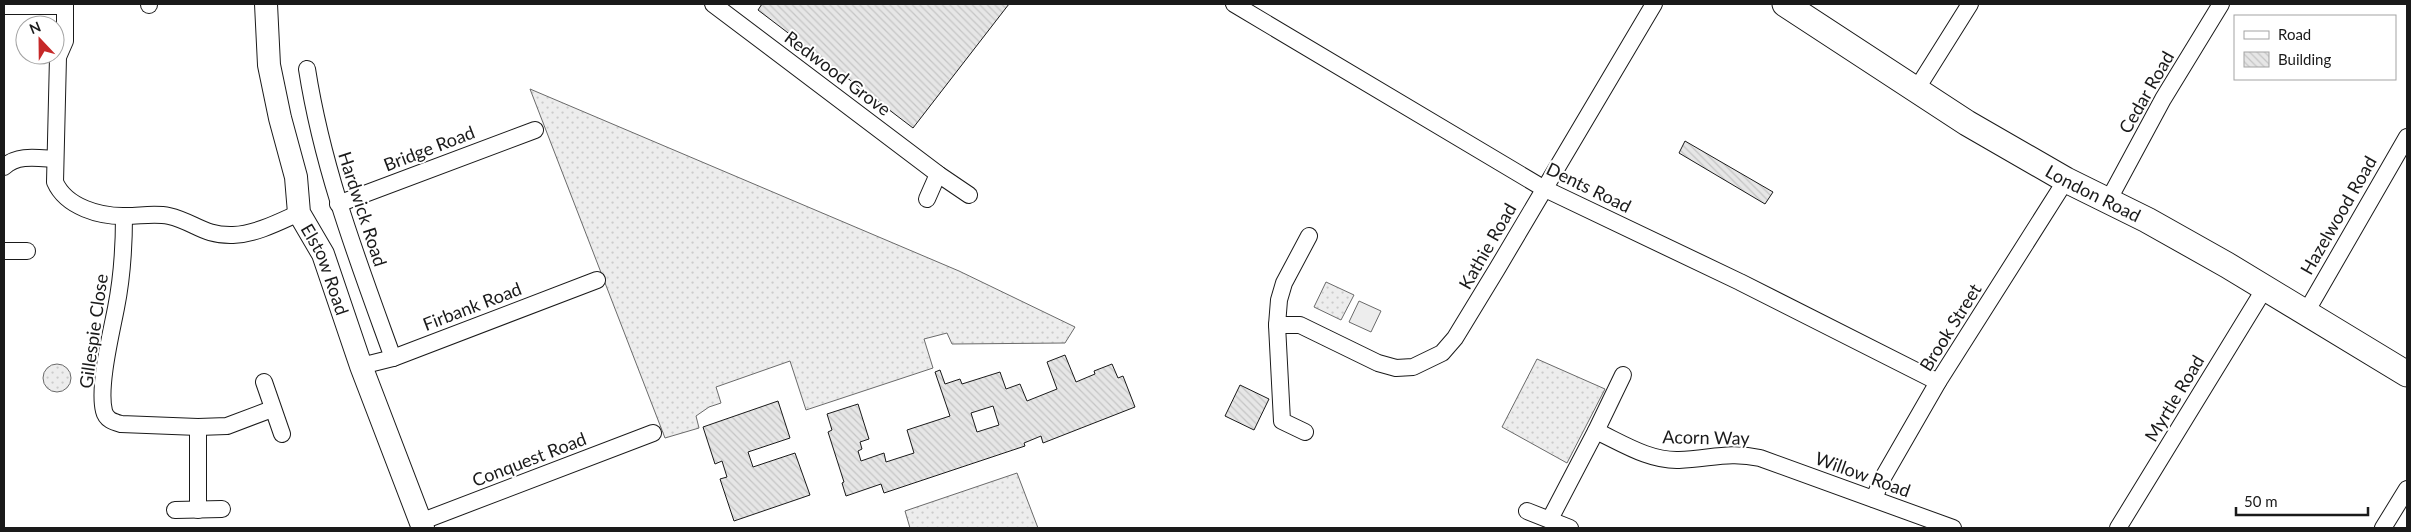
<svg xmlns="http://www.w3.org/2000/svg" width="2411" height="532" font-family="Lato,sans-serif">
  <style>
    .grass { fill: url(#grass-dots); stroke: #6a6a6a }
    .built { fill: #ededed; stroke: #6a6a6a }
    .building { fill: url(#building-back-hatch); stroke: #1a1a1a; fill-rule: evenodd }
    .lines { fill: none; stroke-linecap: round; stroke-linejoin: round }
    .street-casing { stroke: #1a1a1a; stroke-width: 18 }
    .secondary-casing { stroke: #1a1a1a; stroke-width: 24 }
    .primary-casing { stroke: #1a1a1a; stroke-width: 27 }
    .street { stroke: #fff; stroke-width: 16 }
    .secondary { stroke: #fff; stroke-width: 22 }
    .primary { stroke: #fff; stroke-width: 25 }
    .labels { text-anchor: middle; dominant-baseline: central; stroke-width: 4; stroke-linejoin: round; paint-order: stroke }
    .street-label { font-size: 18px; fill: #1a1a1a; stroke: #fff }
  </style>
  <defs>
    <pattern id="grass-dots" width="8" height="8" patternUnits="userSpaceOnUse" patternTransform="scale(1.25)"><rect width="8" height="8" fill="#ededed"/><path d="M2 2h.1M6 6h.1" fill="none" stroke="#cbcbcb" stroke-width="1.8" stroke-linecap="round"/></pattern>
    <pattern id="building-back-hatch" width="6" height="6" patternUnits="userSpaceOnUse" patternTransform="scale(1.25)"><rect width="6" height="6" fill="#e6e6e6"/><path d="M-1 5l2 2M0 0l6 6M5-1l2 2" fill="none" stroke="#c5c5c5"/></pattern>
  </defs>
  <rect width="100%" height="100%" fill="#fff"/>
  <g class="grass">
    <polygon points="530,89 959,271 1075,327 1065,343 952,344 947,333 924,339 933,368 806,410 790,361 716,387 721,403 709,407 696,416 699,428 665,438"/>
    <polygon points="1326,282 1354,295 1341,320 1314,307"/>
    <polygon points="1537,359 1605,389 1567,463 1502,427"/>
    <circle cx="57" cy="378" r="14"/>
    <polygon points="1017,473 1038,528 910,528 905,511"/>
  </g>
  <polygon class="built" points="1359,301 1381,311 1371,332 1349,322"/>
  <g class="building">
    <polygon points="762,4 1009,4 913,128 758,10"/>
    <polygon points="1685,141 1773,192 1765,204 1679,153"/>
    <path d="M1065,355L1076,382L1095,374L1094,371L1112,364L1118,378L1123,376L1135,407L1043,443L1041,436L1024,443L1025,446L884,493L881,484L846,496L842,483L844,482L828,432L832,430L827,414L858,404L869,439L860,442L862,449L858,451L861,461L884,453L886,462L914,453L907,430L950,416L935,372L940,370L945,384L960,379L962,384L1000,372L1006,389L1020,384L1027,401L1057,389L1047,362ZM993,406L999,425L977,432L971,413Z"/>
    <polygon points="1240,385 1269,399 1254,430 1225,416"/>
    <polygon points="778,401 790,438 748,452 753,467 795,453 810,495 734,521 720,479 727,477 722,461 715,464 703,427"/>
  </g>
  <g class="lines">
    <g class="street-casing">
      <g id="street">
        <path d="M65,4V41L58,57L55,182C66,207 100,217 127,216C140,216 155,213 169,216C195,222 203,236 233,235C256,234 279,222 299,213"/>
        <polyline points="713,4 938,174 969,195"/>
        <polyline points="1234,4 1543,188 1740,282 1938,382"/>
        <polyline points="149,5 149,4"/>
        <polyline points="4,6 65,6"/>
        <path d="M307,69C323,171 358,261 393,358"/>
        <polyline points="1916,90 1970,4"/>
        <path d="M4,167C17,154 38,158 55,159"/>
        <polyline points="927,199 938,174"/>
        <polyline points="2108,201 2163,99 2221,4"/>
        <polyline points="338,204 535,130"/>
        <path d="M124,216C124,248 122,278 116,308C111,334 98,387 104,411C106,420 114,422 121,424L198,427L227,426L272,409"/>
        <polyline points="4,251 27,251"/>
        <polyline points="2305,314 2407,137"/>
        <polyline points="1277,325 1300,325 1378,363 1396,368 1413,367 1442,353 1455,338 1497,269 1654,4"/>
        <polyline points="361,366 393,358 597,280"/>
        <polyline points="264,382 282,434"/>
        <polyline points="198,427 198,510"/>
        <polyline points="1596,431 1623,375"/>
        <polyline points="1305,432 1282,421 1277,325 1279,300 1284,283 1309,236"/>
        <polyline points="1874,499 1881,481 1938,382 2066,180"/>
        <polyline points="175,510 222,509"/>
        <polyline points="1527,511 1570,528"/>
        <path d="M1550,519L1596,431C1622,443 1649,461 1679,460C1710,459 1729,451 1760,458L1953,528"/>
        <polyline points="420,522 653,433"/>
        <polyline points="2118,528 2265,288"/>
        <polyline points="2383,528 2407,489"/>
      </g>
    </g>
    <g class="secondary-casing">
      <g id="secondary">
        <path id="s1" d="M266,4L269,65L280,118L296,177L299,213L323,254L361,366L423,528"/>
      </g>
    </g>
    <g class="primary-casing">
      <g id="primary">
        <path id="s2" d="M1785,4L1967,123L2066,180L2147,220L2227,265L2407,374"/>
      </g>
    </g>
    <use href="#street" class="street"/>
    <use href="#secondary" class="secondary"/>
    <use href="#primary" class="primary"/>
  </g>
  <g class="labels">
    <g class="street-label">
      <text transform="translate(838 73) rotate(37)">Redwood Grove</text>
      <text transform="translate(2146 92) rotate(-60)">Cedar Road</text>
      <text transform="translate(429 148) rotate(-21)">Bridge Road</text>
      <text transform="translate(1589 187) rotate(26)">Dents Road</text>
      <text stroke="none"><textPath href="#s2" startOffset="362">London Road</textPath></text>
      <text transform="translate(363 209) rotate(72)">Hardwick Road</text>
      <text transform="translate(2338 215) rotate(-60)">Hazelwood Road</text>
      <text transform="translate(1487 246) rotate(-60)">Kathie Road</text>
      <text stroke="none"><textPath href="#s1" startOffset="275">Elstow Road</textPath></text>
      <text transform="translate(472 306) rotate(-21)">Firbank Road</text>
      <text transform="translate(1950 327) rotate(-58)">Brook Street</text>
      <text transform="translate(93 331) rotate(-82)">Gillespie Close</text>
      <text transform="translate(2174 398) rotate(-59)">Myrtle Road</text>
      <text transform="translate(1706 437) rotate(1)">Acorn Way</text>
      <text transform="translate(529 459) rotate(-21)">Conquest Road</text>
      <text transform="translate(1863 474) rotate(20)">Willow Road</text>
    </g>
  </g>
  <rect width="2411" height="532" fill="none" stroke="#1a1a1a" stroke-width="10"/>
  <rect x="2234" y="15" width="162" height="65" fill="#ffffff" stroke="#a3a3a3"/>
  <rect x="2244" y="31" width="25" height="8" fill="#ffffff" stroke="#a3a3a3"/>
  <text x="2278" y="40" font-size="15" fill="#1a1a1a">Road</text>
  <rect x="2244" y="52" width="25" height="15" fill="url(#building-back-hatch)" stroke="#a3a3a3"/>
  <text x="2278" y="65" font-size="15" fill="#1a1a1a">Building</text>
  <g transform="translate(40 40) rotate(338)"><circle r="24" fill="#ffffff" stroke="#a3a3a3"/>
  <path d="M0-4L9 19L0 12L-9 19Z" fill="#c62828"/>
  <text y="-8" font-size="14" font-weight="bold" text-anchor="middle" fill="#1a1a1a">N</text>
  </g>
  <path d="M2236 507v8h132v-8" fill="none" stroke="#1a1a1a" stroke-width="2.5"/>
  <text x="2244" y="507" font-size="15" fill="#1a1a1a" stroke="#ffffff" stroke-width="4" paint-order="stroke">50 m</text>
</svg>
